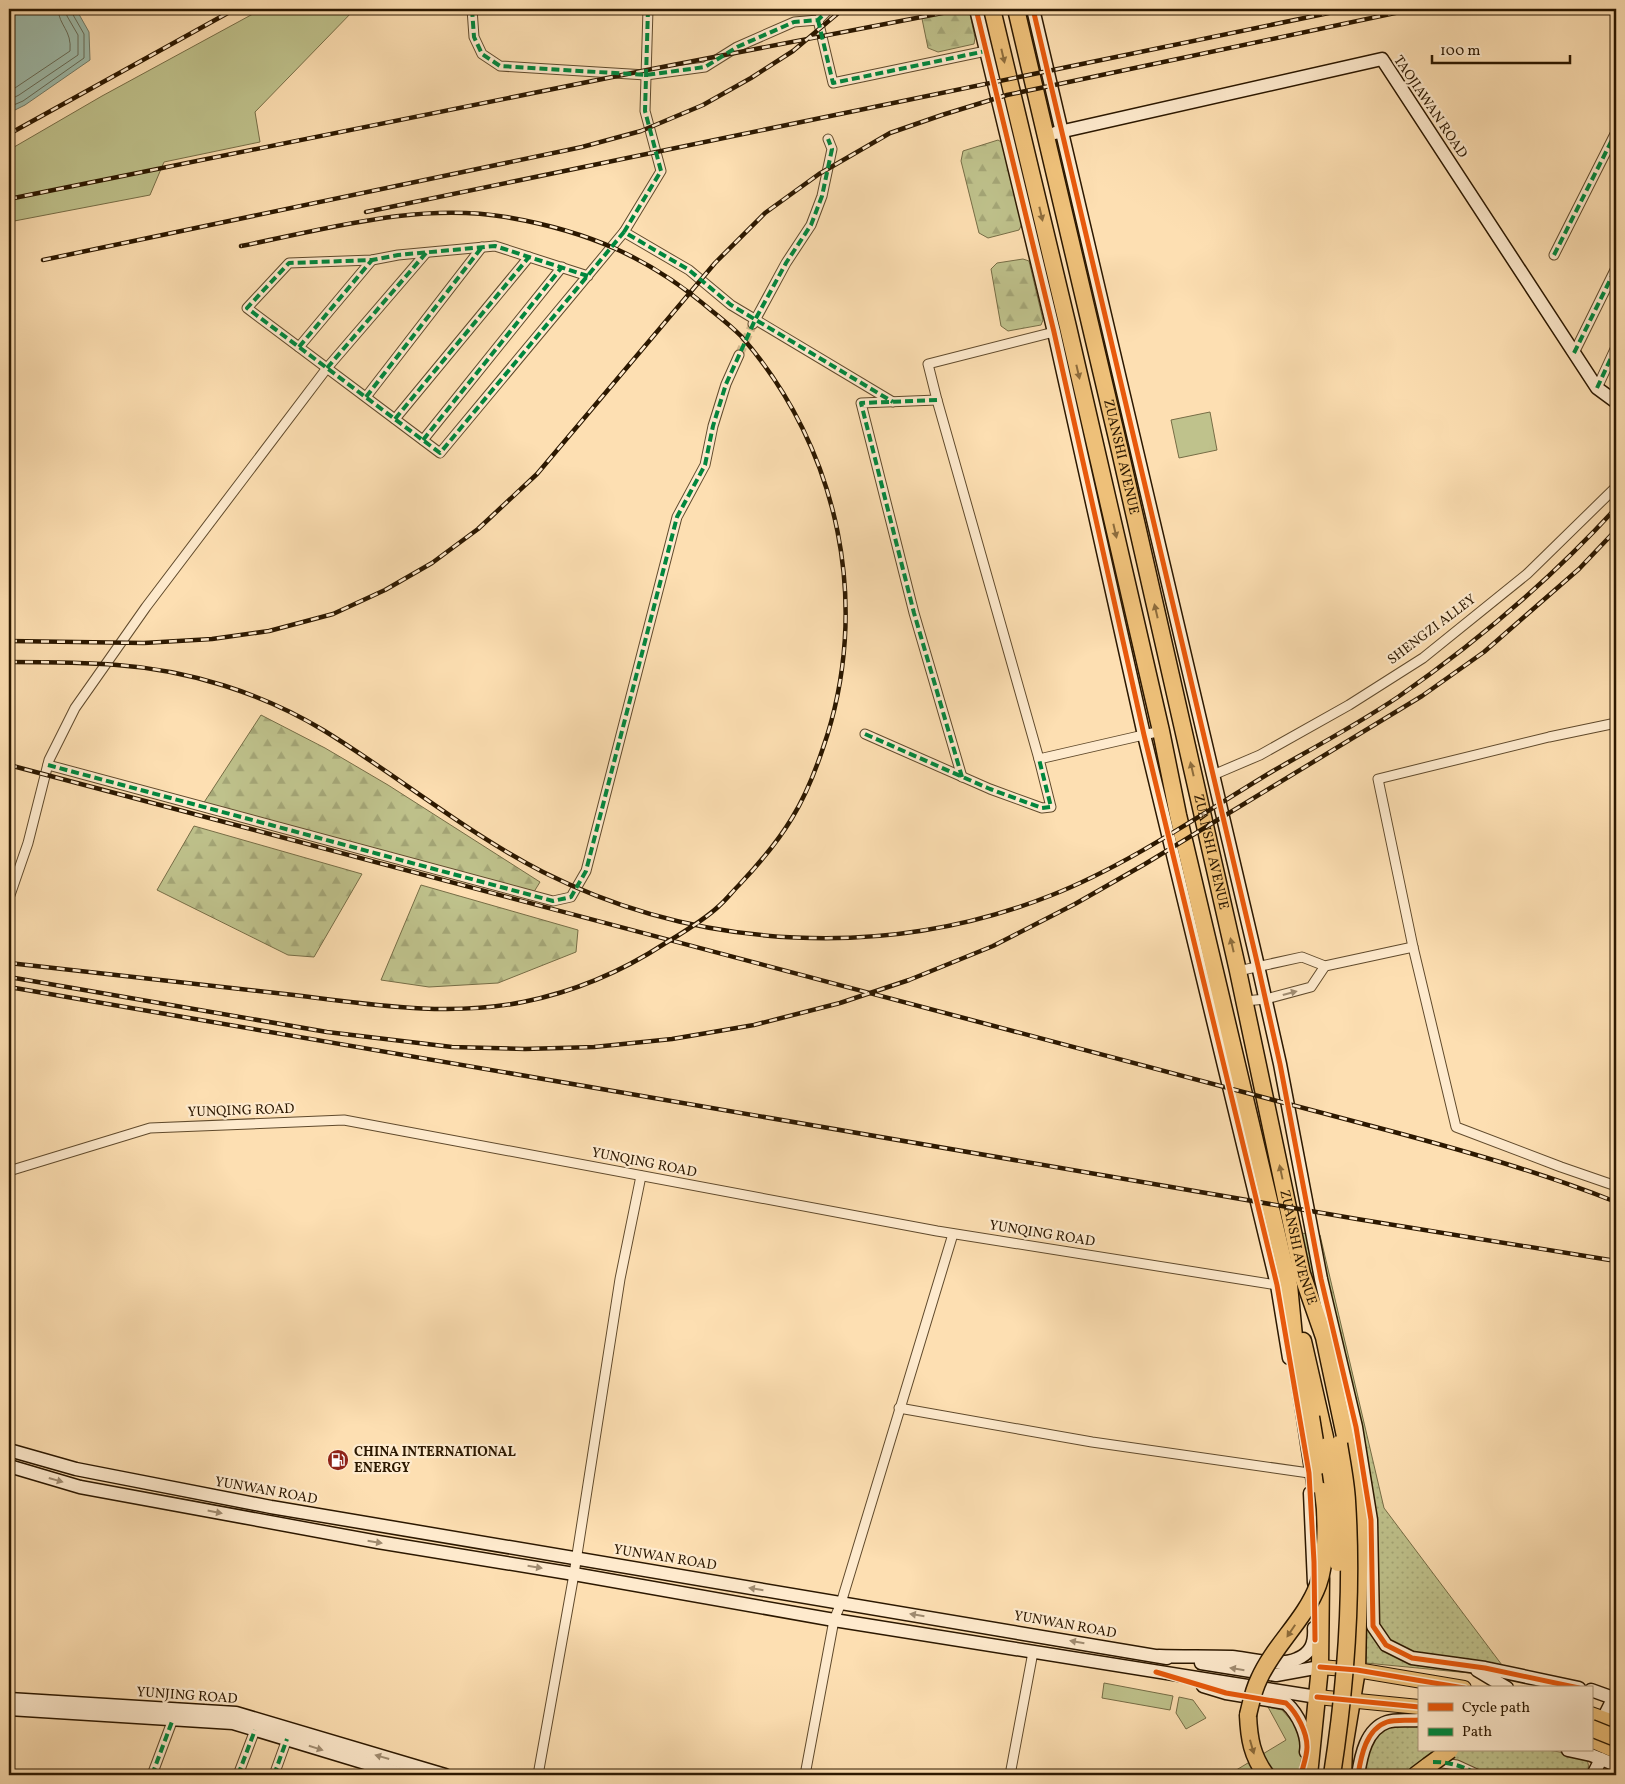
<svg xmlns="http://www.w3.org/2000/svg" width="1625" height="1784" font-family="Vollkorn,serif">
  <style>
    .grass { fill: #bfc28c; stroke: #766d46 }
    .forest { fill: url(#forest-firs); stroke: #766d46 }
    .park { fill: url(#park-dots); stroke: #766d46 }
    .water { fill: #9fbdad; stroke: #717b68 }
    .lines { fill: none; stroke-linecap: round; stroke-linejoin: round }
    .shore { stroke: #666a56; stroke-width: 1 }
    .street-tunnel { stroke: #d3b78e; stroke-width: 9; stroke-dasharray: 9 4.5; stroke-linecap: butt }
    .street-casing { stroke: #604a2c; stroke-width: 11 }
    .secondary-casing { stroke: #2c1800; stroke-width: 15 }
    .primary-casing { stroke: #2c1800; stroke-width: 16 }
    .highway-casing { stroke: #2c1800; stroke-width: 19 }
    .street { stroke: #feeacd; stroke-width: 9 }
    .secondary { stroke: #feeacd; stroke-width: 12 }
    .primary { stroke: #eec079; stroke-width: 14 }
    .highway { stroke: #eec079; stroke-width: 16 }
    .rail-casing { stroke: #2c1800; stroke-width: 4.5 }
    .rail { stroke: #feeacd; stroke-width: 2.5; stroke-dasharray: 8; stroke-linecap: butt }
    .highway-bridge-casing { stroke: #2c1800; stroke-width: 19; stroke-linecap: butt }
    .highway-bridge { stroke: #eec079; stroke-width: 16 }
    .quiet { stroke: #00873e; stroke-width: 4; stroke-dasharray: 8 4; stroke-linecap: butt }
    .cycleway-casing { stroke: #feeacd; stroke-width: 8 }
    .cycleway { stroke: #e8590c; stroke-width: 5 }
    .oneway { fill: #8d6c3c }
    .oneway2 { fill: #a08c71 }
    .labels { text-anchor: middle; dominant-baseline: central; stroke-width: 4.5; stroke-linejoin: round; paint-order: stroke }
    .street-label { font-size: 14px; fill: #2c1800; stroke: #feeacd }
    .poi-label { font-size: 14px; font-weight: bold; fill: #2c1800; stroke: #feeacd; text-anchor: start }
  </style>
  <defs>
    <pattern id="forest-firs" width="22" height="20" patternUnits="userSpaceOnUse" patternTransform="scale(1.25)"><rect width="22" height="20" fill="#bfc28c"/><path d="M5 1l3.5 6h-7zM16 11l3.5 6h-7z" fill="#a4a677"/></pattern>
    <pattern id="park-dots" width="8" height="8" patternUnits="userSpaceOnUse" patternTransform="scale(1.25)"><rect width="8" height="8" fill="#bfc28c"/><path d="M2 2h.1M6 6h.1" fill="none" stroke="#a4a677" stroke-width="1.8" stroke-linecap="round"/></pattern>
  </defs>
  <rect width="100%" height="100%" fill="#fddfb2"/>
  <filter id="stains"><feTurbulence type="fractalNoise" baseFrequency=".004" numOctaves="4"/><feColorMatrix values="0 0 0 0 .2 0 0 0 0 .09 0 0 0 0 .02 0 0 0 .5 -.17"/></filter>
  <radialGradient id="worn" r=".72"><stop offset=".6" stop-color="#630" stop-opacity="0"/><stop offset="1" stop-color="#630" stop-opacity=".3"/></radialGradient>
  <g class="grass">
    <polygon points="262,9 355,9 255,112 260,142 164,162 150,195 9,222 9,150 102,96"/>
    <polygon points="1210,412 1217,450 1179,458 1171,420"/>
    <polygon points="1104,1683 1173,1696 1170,1710 1102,1698"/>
    <polygon points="1179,1697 1193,1700 1206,1718 1186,1729 1176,1713"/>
    <polygon points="1268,1707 1282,1710 1297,1727 1304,1746 1298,1775 1228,1775 1286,1740"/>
  </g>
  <g class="forest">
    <polygon points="920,9 969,9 975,38 974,44 938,52 928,48"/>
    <polygon points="998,140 1003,143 1022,224 1019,230 988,238 979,233 961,161 963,151"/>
    <polygon points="1023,259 1029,261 1043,320 1041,325 1008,331 1001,326 991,269 997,263"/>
    <polygon points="261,715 325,748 388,785 540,882 532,895 201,807"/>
    <polygon points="194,826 362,874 314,957 288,955 157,890"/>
    <polygon points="421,885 578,930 576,952 498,983 429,987 381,980"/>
  </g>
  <g class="park">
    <polygon points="1300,1233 1320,1235 1384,1508 1511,1677 1366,1663 1368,1541 1342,1394"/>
    <path d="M1400,1724L1419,1727V1750H1548L1583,1756C1590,1762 1589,1768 1587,1775H1363C1369,1748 1367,1728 1400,1724Z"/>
  </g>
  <polygon class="water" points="25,9 76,9 89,32 90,60 25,105 9,113 9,24 15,14"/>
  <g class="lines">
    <g class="shore">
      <path d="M9,92L70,51C72,30 59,26 58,9"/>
      <polyline points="9,100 19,95 78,55 78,35 67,16 65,9"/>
      <polyline points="9,107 23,101 84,58 84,34 72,13 72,9"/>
    </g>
    <polyline class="street-tunnel" points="739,355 753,324"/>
    <g class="street-casing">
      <g id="street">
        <polyline points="472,9 474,37 482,54 500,66 646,75 705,67 737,47 794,22 818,20 829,9"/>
        <polyline points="648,9 645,111 661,171 624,232 689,270 731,305 893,402"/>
        <polyline points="818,20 833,83 986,51"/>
        <polyline points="1554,255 1616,132"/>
        <polyline points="588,276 495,246 398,255 372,260 289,263 247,308 440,453 624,232"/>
        <polyline points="753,324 786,263 811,225 822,196 832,149 828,139"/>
        <polyline points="1054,332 928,364 937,400 1039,759 1161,731"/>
        <polyline points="299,347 372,260"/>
        <polyline points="1574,353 1616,268"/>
        <polyline points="1597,388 1616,347"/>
        <polyline points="366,397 482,247"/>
        <polyline points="937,400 861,403 914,613 962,777"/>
        <polyline points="395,419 529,257"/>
        <polyline points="423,440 562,267"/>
        <polyline points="1616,723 1549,737 1378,779 1413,947 1456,1127 1561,1167 1616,1186"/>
        <polyline points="865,734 990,789 1042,808 1051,807 1039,759"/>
        <polyline points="48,765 553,901 571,897 586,871 677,517 705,465 713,426 726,384 739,355"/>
        <polyline points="1213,775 1260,755 1349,705 1423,658 1527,574 1616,487"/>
        <polyline points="9,898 28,843 49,760 75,708 146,607 327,368 426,253"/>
        <polyline points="1238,971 1302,957 1325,966 1413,947"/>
        <polyline points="1245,1001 1266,999 1311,987 1325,966"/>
        <polyline points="9,1171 150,1128 344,1120 937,1231 1277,1285"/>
        <polyline points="899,1408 1092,1442 1309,1473"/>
        <polyline points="1435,1762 1457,1765 1479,1775"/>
        <polyline points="152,1775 173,1719"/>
        <polyline points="238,1775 255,1730"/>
        <polyline points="274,1775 287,1739"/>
        <polyline points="538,1775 574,1574 620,1279 641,1176"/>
        <polyline points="805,1775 834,1620 841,1603 953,1234"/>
        <polyline points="1010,1775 1033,1652"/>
      </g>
    </g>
    <g class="secondary-casing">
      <g id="secondary">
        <polyline points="976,9 1054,332 1144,735 1277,1285 1289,1358"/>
        <polyline points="1033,9 1258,966 1280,1064 1321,1279 1356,1427 1371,1520 1373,1626 1386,1645 1412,1658 1485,1668 1579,1688"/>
        <polyline points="1055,133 1382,59 1597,388 1616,402"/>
        <polyline points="9,1450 76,1469 271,1507 1167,1658"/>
        <polyline points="9,1466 80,1487 378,1542 574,1574 834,1620 1317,1697"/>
        <polyline points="1310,1493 1314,1583"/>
        <path d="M1159,1656C1183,1657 1208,1656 1232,1657C1250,1659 1280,1667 1297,1659C1311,1653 1315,1643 1314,1628"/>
        <polyline points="1201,1663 1276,1675 1320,1667"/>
        <polyline points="1477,1670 1507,1688"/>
        <path d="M1203,1686L1226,1693L1286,1703C1298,1714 1309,1736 1306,1752"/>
        <polyline points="1591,1690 1616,1699"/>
        <polyline points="9,1699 236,1713 445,1775"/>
        <polyline points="9,1709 233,1723 405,1775"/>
        <polyline points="1599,1727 1616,1693"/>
        <polyline points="1568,1750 1591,1755 1616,1765"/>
        <path d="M1358,1775C1361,1756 1366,1729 1387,1722C1396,1719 1409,1721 1419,1720"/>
        <polyline points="1593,1775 1601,1759"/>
      </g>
    </g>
    <g class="primary-casing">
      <g id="primary">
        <polyline points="1320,1667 1357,1670 1464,1688"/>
        <polyline points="1317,1697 1419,1707"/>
        <polyline points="1591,1714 1616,1723"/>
        <polyline points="1591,1740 1616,1751"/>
      </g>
    </g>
    <g class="highway-casing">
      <g id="highway">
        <polyline points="992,9 1068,327 1161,731 1178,815 1289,1285 1296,1357 1319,1509"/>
        <path id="s1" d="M1016,9L1120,451L1238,971L1302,1274L1324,1337L1353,1474L1360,1526L1357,1670L1344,1748L1343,1775"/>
        <polyline points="1303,1341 1327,1446"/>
        <path d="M1248,1715C1249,1739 1252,1756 1266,1775"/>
        <polyline points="1309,1775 1320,1667 1321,1578"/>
        <polyline points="1416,1775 1428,1766"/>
      </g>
    </g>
    <use href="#street" class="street"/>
    <use href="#secondary" class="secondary"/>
    <use href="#primary" class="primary"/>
    <use href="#highway" class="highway"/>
    <g class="rail-casing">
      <g id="rail">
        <polyline points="9,134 235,9"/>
        <polyline points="9,199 647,70 963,9"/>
        <polyline points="366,212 1348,9"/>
        <polyline points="43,260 582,147 641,131 703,105 751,78 793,51 843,9"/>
        <polyline points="9,641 144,643 212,639 269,631 333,614 385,590 432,563 478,529 537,474 715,263 765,213 819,174 890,133 942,115 1007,95 1414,9"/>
        <path d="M9,662C45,662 81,662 117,665C188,670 262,693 323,730C397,775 465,832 543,872C700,951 889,960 1052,895C1128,865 1203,813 1273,771C1315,747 1358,724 1398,697C1477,642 1551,579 1616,508"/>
        <path d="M9,765L1398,1133C1472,1153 1545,1174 1616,1202"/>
        <path d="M9,963C101,973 193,984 285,994C363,1003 444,1018 523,1002C573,992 621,972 664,944C682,933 703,921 719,906C726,900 732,892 739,885C758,865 777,843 792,818C805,797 815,772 823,748C872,607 840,449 741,336C732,327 722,319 712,311C649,257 588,231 506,217C418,202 327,229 241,246"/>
        <polyline points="9,977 327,1032 452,1047 525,1049 594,1047 672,1039 754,1025 840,1003 909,980 993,946 1075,904 1145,864 1422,696 1484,652 1579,569 1616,530"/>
        <polyline points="9,987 1357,1219 1616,1261"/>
      </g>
    </g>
    <use href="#rail" class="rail"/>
    <g class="highway-bridge-casing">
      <g id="highway-bridge">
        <polyline points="1311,1417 1319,1466"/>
        <polyline points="1327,1446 1335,1501 1338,1563"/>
        <path d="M1248,1715C1251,1703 1253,1691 1259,1679C1274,1645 1305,1620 1318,1585C1327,1560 1327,1517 1323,1491"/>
        <polyline points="1591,1728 1616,1738"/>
        <polyline points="1428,1766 1450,1750"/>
        <path d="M1332,1775C1346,1685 1353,1593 1347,1501C1346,1482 1342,1463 1339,1444"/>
      </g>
    </g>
    <use href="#highway-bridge" class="highway-bridge"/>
    <g class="quiet">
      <polyline points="472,9 474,37 482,54 500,66 646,75 705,67 737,47 794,22 818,20 829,9"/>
      <polyline points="648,9 645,111 661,171 624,232 689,270 731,305 893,402"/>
      <polyline points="818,20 833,83 986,51"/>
      <polyline points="1554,255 1616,132"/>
      <polyline points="588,276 495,246 398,255 372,260 289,263 247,308 440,453 624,232"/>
      <polyline points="299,347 372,260"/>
      <polyline points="1574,353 1616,268"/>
      <polyline points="327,368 426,253"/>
      <polyline points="1597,388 1616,347"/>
      <polyline points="366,397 482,247"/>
      <polyline points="937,400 861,403 914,613 962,777"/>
      <polyline points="395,419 529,257"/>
      <polyline points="423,440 562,267"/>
      <polyline points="865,734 990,789 1042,808 1051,807 1039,759"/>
      <polyline points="48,765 553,901 571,897 586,871 677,517 705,465 713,426 726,384 755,320 786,263 811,225 822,196 832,149 828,139"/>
      <path d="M1433,1762C1451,1762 1465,1767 1479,1775"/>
      <polyline points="152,1775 173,1719"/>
      <polyline points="238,1775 255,1730"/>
      <polyline points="274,1775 287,1739"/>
    </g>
    <g class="cycleway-casing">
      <g id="cycleway">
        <polyline points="976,9 1054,332 1144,735 1277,1285 1309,1473 1314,1562 1315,1640"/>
        <polyline points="1033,9 1258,966 1280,1064 1321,1279 1356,1427 1371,1520 1373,1626 1386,1645 1412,1658 1485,1668 1579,1688"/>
        <polyline points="1320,1667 1357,1670 1464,1688"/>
        <path d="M1156,1672L1226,1693L1286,1703C1297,1713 1307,1732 1307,1747C1307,1756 1303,1766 1301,1775"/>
        <polyline points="1317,1697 1419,1707"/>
        <path d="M1358,1775C1361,1756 1366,1729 1387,1722C1396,1719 1409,1721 1419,1720"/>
      </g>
    </g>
    <use href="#cycleway" class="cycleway"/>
  </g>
  <defs><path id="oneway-solid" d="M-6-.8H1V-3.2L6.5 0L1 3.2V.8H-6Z" transform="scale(1.25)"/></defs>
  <g class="oneway">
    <use href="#oneway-solid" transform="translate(1003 56) rotate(77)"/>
    <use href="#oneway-solid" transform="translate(1041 214) rotate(77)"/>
    <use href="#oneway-solid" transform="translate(1078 372) rotate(77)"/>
    <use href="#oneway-solid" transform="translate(1115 531) rotate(77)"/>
    <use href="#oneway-solid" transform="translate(1156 611) rotate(-103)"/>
    <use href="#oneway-solid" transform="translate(1192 769) rotate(-103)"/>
    <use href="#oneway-solid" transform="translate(1232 945) rotate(-103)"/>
    <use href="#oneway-solid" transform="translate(1281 1172) rotate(-102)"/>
    <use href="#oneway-solid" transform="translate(1291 1631) rotate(124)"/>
    <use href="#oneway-solid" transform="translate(1252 1747) rotate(74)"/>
  </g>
  <g class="oneway2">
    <use href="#oneway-solid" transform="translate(1290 993) rotate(-15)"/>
    <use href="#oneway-solid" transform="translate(56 1480) rotate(16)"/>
    <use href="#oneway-solid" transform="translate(215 1512) rotate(11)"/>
    <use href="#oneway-solid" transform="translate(375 1542) rotate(9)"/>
    <use href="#oneway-solid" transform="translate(535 1567) rotate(9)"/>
    <use href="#oneway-solid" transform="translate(756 1589) rotate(-171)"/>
    <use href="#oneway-solid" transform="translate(917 1615) rotate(-171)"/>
    <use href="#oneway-solid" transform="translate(1077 1642) rotate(-170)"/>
    <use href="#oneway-solid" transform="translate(1237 1669) rotate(-171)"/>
    <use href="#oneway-solid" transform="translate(316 1748) rotate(17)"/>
    <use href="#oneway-solid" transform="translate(382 1757) rotate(-164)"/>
  </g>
  <defs>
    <g id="fuel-disc" transform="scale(1.125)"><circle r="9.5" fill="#8f2418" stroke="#feeacd"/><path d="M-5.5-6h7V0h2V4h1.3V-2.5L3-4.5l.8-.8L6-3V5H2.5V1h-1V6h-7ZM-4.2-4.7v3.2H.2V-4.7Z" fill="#fff"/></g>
  </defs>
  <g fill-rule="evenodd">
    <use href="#fuel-disc" x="338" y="1460"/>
  </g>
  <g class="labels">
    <g class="street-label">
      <text transform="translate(1430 107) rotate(56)">TAOJIAWAN ROAD</text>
      <text stroke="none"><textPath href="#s1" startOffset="460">ZUANSHI AVENUE</textPath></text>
      <text transform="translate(1432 630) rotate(-37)">SHENGZI ALLEY</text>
      <text stroke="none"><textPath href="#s1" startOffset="865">ZUANSHI AVENUE</textPath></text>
      <text transform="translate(241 1111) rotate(-2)">YUNQING ROAD</text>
      <text transform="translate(644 1163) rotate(11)">YUNQING ROAD</text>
      <text transform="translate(1042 1234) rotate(9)">YUNQING ROAD</text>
      <text stroke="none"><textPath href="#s1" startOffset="1270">ZUANSHI AVENUE</textPath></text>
      <text transform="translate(266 1491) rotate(10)">YUNWAN ROAD</text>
      <text transform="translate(665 1558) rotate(9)">YUNWAN ROAD</text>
      <text transform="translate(1065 1625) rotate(10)">YUNWAN ROAD</text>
      <text transform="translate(187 1696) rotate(4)">YUNJING ROAD</text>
    </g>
    <g class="poi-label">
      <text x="354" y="1452">CHINA INTERNATIONAL<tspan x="354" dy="16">ENERGY</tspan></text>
    </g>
  </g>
  <rect width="1625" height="1784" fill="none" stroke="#fddfb2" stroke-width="30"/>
  <rect x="10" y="10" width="1605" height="1764" fill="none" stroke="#2c1800" stroke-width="2.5"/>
  <rect x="15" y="15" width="1595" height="1754" fill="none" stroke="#2c1800"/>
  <rect x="1418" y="1686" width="175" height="65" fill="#feeacd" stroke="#aa967b"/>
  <rect x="1428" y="1703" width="25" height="8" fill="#e8590c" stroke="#aa967b"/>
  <text x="1462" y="1712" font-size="15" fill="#2c1800">Cycle path</text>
  <rect x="1428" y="1728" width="25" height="8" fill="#00873e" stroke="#aa967b"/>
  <text x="1462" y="1736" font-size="15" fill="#2c1800">Path</text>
  <path d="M1432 55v8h138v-8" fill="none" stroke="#2c1800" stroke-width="2.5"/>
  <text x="1440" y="55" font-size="15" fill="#2c1800" stroke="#feeacd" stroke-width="4" paint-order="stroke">100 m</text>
  <rect width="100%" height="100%" filter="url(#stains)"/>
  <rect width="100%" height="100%" fill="url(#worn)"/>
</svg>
